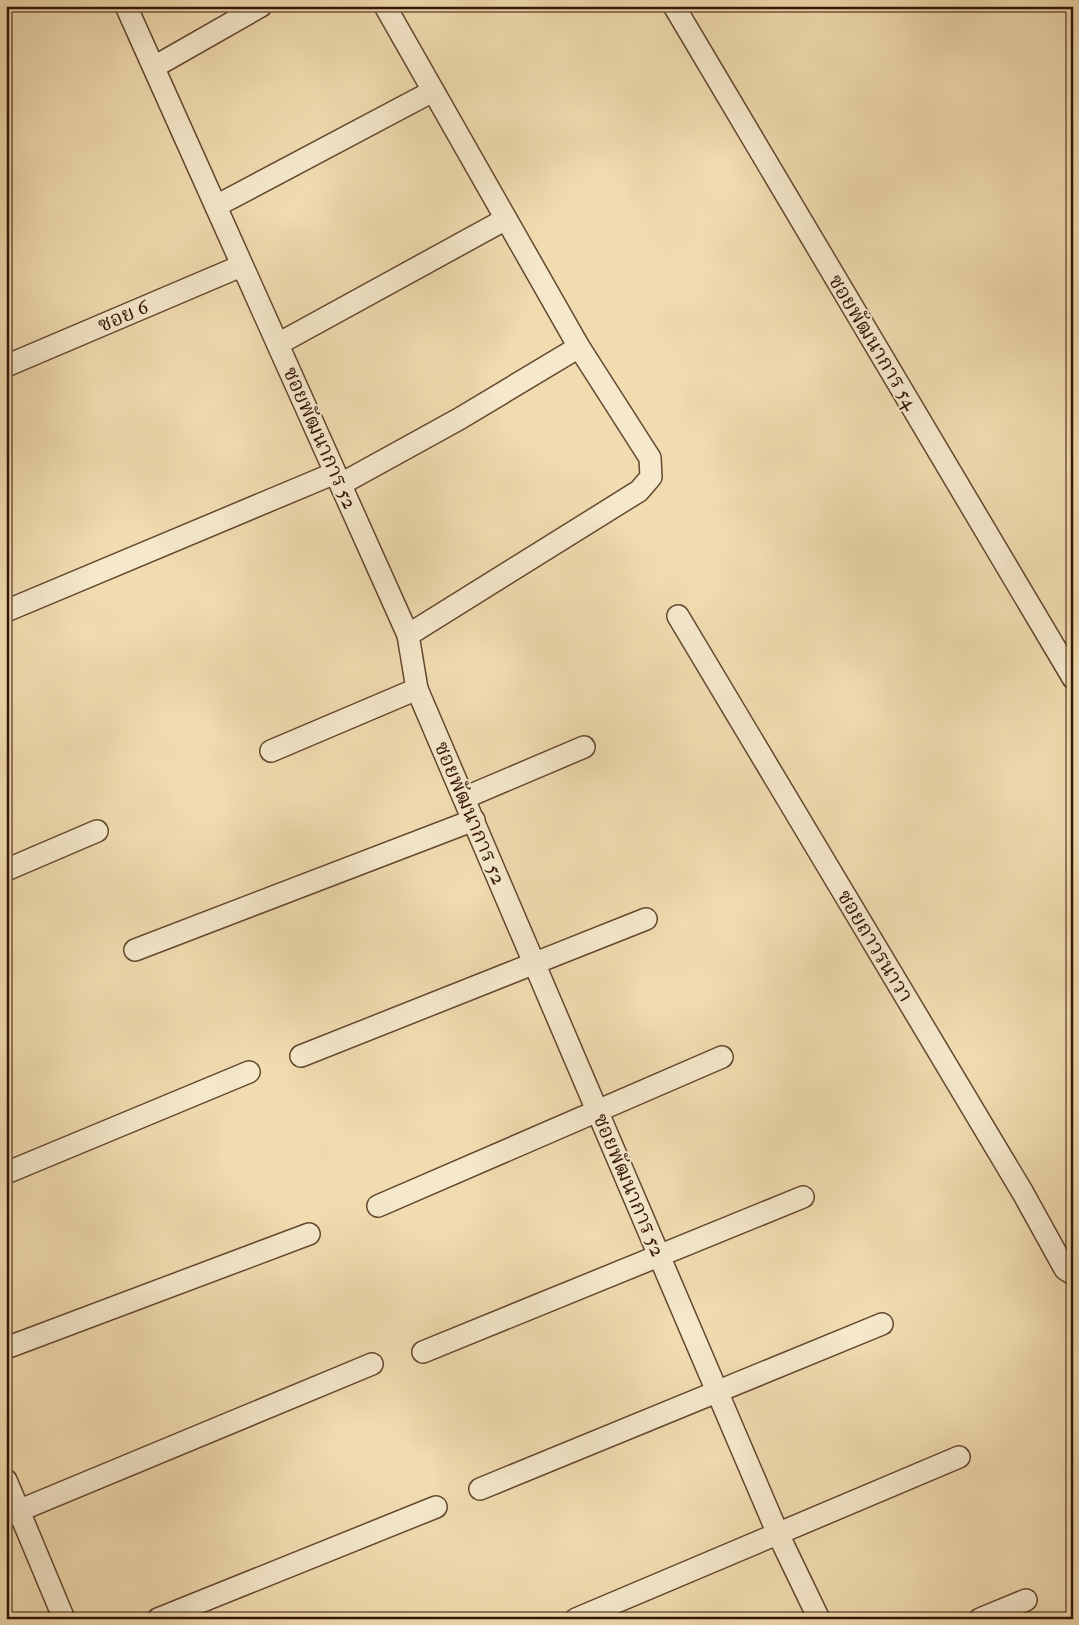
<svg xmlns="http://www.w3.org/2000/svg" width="1079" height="1625" font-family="'IM FELL Double Pica','Noto Serif Thai',serif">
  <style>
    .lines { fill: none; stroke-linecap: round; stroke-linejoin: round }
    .street-casing { stroke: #644731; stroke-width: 24 }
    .street { stroke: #f5e8cb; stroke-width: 21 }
    .labels { text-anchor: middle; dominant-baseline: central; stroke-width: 4; stroke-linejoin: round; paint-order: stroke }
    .street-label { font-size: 21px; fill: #351507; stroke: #f5e8cb }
  </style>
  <rect width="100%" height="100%" fill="#f0dcaf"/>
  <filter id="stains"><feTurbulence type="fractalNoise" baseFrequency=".004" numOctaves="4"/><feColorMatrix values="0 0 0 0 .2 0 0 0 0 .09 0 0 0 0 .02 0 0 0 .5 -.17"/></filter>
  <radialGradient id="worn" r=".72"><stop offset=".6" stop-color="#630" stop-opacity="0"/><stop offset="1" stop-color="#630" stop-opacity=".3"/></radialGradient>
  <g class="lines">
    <g class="street-casing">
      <g id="street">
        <polyline points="126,6 408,635 417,689 778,1534 819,1619"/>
        <polyline points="385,6 579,347 650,458 651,477 639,491 408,635"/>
        <polyline points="674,6 1073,678"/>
        <polyline points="154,67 261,6"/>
        <polyline points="216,206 433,91"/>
        <polyline points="278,344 506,219"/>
        <polyline points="6,366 241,266"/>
        <polyline points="341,484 459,419 579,347"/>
        <polyline points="6,611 335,473"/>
        <polyline points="678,616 1023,1193 1065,1269 1073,1274"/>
        <polyline points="271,751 417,689"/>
        <polyline points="464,798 584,747"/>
        <polyline points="6,870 97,831"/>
        <polyline points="135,950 474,820"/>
        <polyline points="301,1056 646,919"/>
        <polyline points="6,1173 249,1072"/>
        <polyline points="378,1206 722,1057"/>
        <polyline points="6,1348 309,1234"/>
        <polyline points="423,1352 803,1197"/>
        <polyline points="6,1480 64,1619"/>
        <polyline points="480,1489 882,1324"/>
        <polyline points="6,1516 372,1364"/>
        <polyline points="158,1619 436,1507"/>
        <polyline points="576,1619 959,1457"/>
        <polyline points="980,1619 1026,1600"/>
      </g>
    </g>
    <use href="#street" class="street"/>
  </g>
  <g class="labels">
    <g class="street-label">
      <text transform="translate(123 316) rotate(-23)">ซอย 6</text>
      <text transform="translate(873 342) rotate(59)">ซอยพัฒนาการ 54</text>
      <text transform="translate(320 438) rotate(66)">ซอยพัฒนาการ 52</text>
      <text transform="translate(470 813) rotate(67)">ซอยพัฒนาการ 52</text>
      <text transform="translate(875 946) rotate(59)">ซอยถาวรนาวา</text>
      <text transform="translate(629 1185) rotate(67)">ซอยพัฒนาการ 52</text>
    </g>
  </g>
  <rect width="1079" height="1625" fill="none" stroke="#f0dcaf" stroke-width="25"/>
  <rect x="8" y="8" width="1064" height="1610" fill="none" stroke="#351507" stroke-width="2.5"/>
  <rect x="12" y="12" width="1054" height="1600" fill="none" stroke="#351507"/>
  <rect width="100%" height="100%" filter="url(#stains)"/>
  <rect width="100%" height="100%" fill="url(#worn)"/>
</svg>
